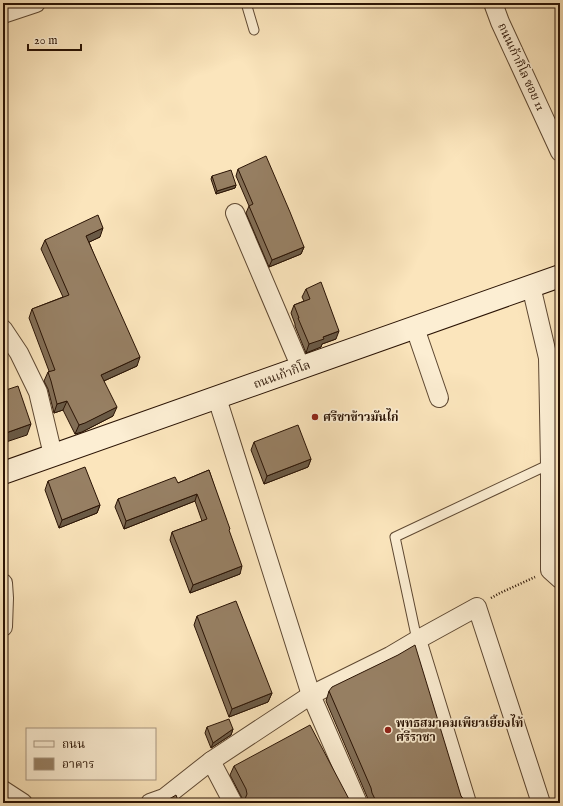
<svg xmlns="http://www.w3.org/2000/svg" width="563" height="806" font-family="'IM FELL English','Noto Serif Thai',serif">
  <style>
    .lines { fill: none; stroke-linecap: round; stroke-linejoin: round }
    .service-casing { stroke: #5e4832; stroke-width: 11 }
    .minor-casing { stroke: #5e4832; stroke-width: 20 }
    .secondary-casing { stroke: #2a1304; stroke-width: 24 }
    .path { stroke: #2a1304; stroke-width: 2.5; stroke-dasharray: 1 2; stroke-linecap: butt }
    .service { stroke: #fceed3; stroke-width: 9 }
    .minor { stroke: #fceed3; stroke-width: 18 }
    .secondary { stroke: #fceed3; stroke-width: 22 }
    .wall { fill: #826e56; stroke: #2a1304 }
    .shaded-wall { fill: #6a5a46; stroke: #2a1304 }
    .building { fill: #978064; stroke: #2a1304 }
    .poi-dot { fill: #8f2418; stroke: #fceed3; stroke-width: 1.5 }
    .labels { text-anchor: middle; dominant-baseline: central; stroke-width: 3.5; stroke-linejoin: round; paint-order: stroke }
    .street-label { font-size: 12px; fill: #2a1304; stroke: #fceed3 }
    .poi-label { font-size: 12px; font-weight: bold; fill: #2a1304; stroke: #fceed3; text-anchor: start }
  </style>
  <rect width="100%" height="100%" fill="#fbe5bc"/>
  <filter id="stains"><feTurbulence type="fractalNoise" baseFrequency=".005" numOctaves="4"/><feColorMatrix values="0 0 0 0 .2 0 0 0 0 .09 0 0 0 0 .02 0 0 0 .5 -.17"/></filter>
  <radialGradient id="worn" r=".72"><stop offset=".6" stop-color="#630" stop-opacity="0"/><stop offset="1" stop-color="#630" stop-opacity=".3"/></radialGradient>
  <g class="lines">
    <g class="service-casing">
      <g id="service">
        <polyline points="246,3 254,30"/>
        <polyline points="417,640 395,537 550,464"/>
      </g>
    </g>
    <g class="minor-casing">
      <g id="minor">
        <polyline points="493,3 500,22 560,152"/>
        <polyline points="3,14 36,3"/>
        <polyline points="235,213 301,368"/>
        <polyline points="531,286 548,358 550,464 550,570 560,579"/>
        <polyline points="415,328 439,398"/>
        <polyline points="3,329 19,353 38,392 53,455"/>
        <polyline points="217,398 311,695 358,803"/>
        <polyline points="3,583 4,598 3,627"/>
        <polyline points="417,640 467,803"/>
        <polyline points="211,761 233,803"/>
        <polyline points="3,790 23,803"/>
        <polyline points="150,803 164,798 211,761 311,695 390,656 417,640 477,607 541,803"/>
      </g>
    </g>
    <g class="secondary-casing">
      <polyline id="secondary" points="3,473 560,276"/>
    </g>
    <polyline class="path" points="491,598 500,593 535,577"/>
    <use href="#service" class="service"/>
    <use href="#minor" class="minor"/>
    <use href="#secondary" class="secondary"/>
  </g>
  <g class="wall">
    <polygon points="238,169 304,247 301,254 269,267 246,213 249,206 236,176"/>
    <polygon points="212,176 236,185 235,188 216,194 211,179"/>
    <polygon points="100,237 89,242 137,366 104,381 113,416 82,432 75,434 63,410 54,413 48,389 44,381 48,372 49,371 29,318 32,309 63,297 41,249 45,240"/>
    <polygon points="306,289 336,339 322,344 321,347 306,353 295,326 295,324 291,313 294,305 304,301 302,297"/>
    <polygon points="254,442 311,459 308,467 264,484 251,450"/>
    <polygon points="209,470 229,532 240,574 190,593 170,540 172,532 202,521 195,501 124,529 115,507 118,499 178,483"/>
    <polygon points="48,481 100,505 97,513 59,528 45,490"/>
    <polygon points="197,616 272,693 268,702 229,717 194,625"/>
    <polygon points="329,691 461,796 464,800 470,803 368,803 368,799 326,701"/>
    <polygon points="207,727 233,729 231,735 211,748 205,733"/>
    <polygon points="234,766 351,803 243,803 242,798 230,775"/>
  </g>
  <g class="shaded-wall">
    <polygon points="236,185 235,188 216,194 217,191"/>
    <polygon points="103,228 100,237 83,245 86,236"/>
    <polygon points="304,247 301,254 269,267 272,260"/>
    <polygon points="339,331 336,339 322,344 321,347 306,353 309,344 323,337"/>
    <polygon points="140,357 137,366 97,384 101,375"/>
    <polygon points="67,401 63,410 54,413 57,404"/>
    <polygon points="117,407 113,416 82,432 75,434 79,425"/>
    <polygon points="31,424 27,435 3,443 3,434"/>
    <polygon points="311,459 308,467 264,484 267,476"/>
    <polygon points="197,494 195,501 124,529 126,521"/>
    <polygon points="100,505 97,513 59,528 62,520"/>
    <polygon points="242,566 240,574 190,593 193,585"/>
    <polygon points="272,693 268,702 229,717 232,709"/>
    <polygon points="233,729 231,735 211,748 213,743"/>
  </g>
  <g class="building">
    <polygon points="266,156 290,212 304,247 272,260 249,206 253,204 238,169"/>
    <polygon points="231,170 236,185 217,191 212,176"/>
    <polygon points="98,215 103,228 86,236 140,357 101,375 117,407 85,423 79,425 67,401 57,404 51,381 48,372 55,370 32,309 69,295 45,240"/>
    <polygon points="321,282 339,331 323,337 324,339 309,344 298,318 299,318 294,305 310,299 306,289"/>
    <polygon points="18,386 31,424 3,434 3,391"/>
    <polygon points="298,425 311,459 267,476 254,442"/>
    <polygon points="85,467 100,505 62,520 48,481"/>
    <polygon points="209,470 230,529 229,530 242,566 193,585 172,532 207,519 197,494 126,521 118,499 175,477 178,483"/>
    <polygon points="236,601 272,693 232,709 197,616"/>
    <polygon points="415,645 461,796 464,800 470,803 377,803 372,793 371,788 329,691 332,687 398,655"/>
    <polygon points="229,719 233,729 213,743 207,727"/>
    <polygon points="310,725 351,803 248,803 245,799 247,794 246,789 234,766"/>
    <polygon points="176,795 179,803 158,803 171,798"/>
  </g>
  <g class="poi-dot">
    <circle cx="315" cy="417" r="4"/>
    <circle cx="388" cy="730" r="4"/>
  </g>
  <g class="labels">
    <g class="street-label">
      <text transform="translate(521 67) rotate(65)">ถนนเก้ากิโล ซอย 11</text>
      <text transform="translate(282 375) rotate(-20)">ถนนเก้ากิโล</text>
    </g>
    <g class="poi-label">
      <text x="323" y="417">ศรีชาข้าวมันไก่</text>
      <text x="396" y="723">พุทธสมาคมเพียวเยี้ยงไท้<tspan x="396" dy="14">ศรีราชา</tspan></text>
    </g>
  </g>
  <rect width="563" height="806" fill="none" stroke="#fbe5bc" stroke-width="16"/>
  <rect x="4" y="4" width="555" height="798" fill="none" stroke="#2a1304" stroke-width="2"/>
  <rect x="8" y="8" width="547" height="790" fill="none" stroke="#2a1304"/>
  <rect x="26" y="728" width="130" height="52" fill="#fceed3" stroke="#a89680"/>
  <rect x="34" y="741" width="20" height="6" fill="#fceed3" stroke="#a89680"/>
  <text x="62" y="748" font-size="12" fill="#2a1304">ถนน</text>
  <rect x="34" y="758" width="20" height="12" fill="#978064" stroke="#a89680"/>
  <text x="62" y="768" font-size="12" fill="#2a1304">อาคาร</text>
  <path d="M28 44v6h53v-6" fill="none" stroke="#2a1304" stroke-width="2"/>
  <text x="34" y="44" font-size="12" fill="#2a1304" stroke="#fceed3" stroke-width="3" paint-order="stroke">20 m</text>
  <rect width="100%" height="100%" filter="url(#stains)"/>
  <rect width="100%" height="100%" fill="url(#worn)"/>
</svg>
